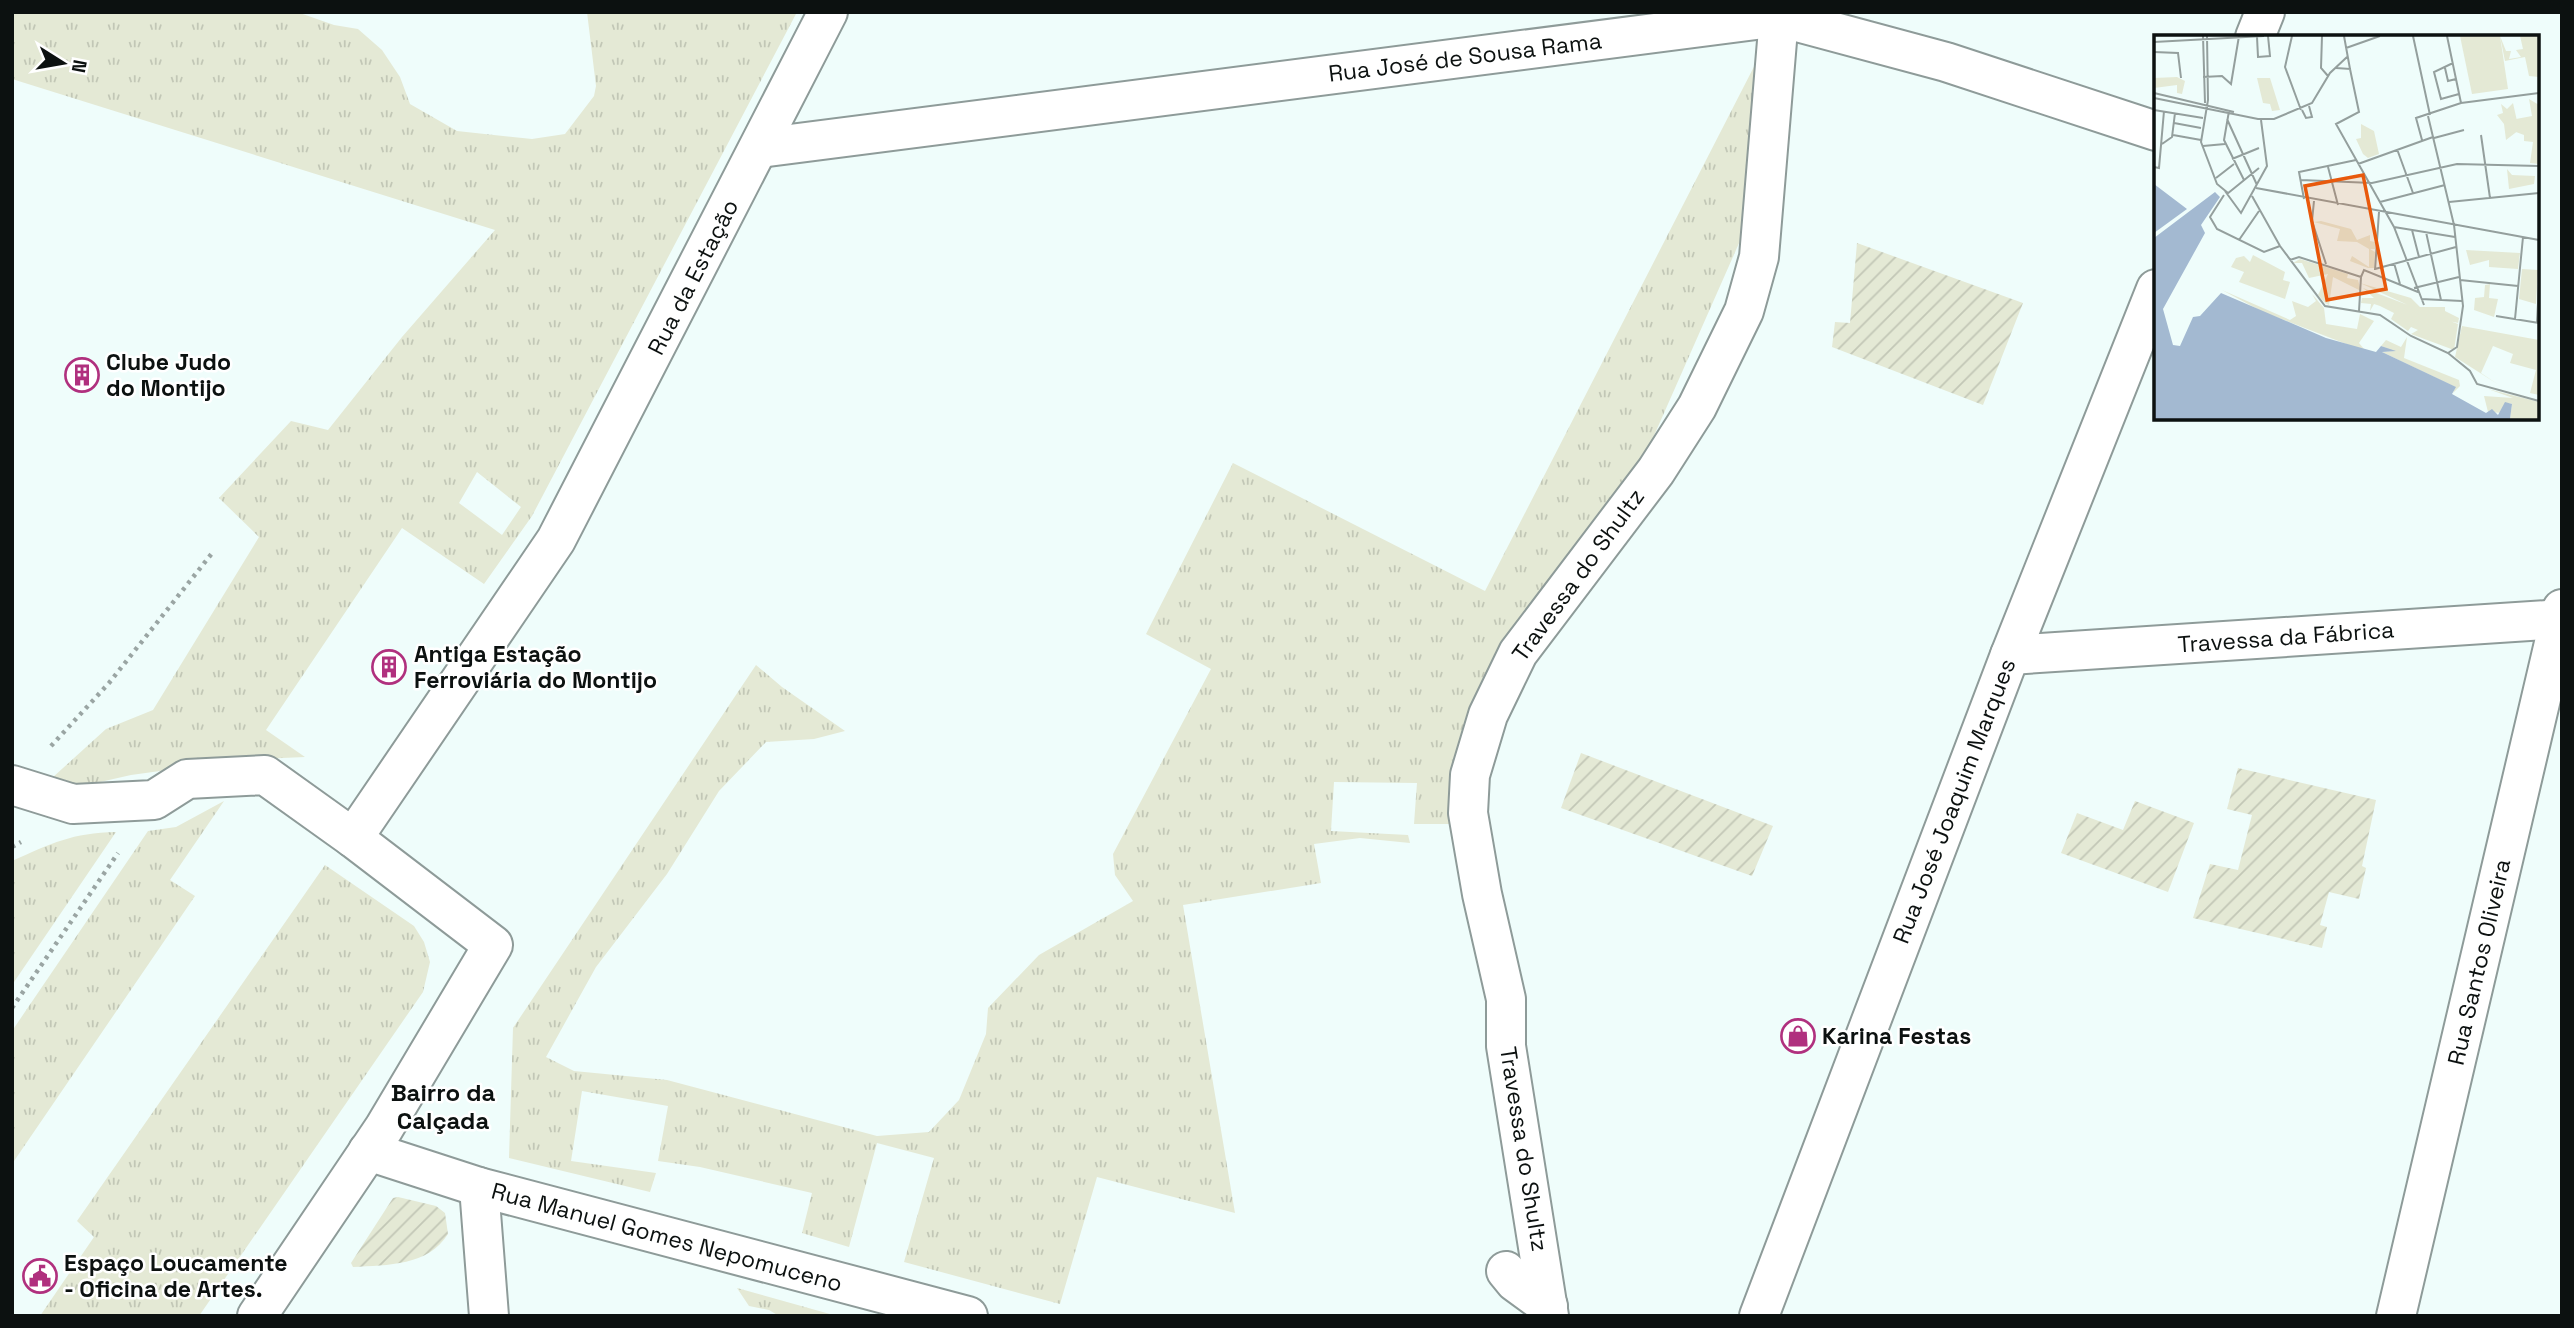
<svg xmlns="http://www.w3.org/2000/svg" width="2574" height="1328" font-family="'Space Grotesk',sans-serif">
  <style>
    .grass { fill: url(#grass-tufts); fill-rule: evenodd }
    .garden { fill: url(#garden-furrows) }
    .lines { fill: none; stroke-linecap: round; stroke-linejoin: round }
    .minor-casing { stroke: #8e9b99; stroke-width: 42 }
    .path { stroke: #9aa5a3; stroke-width: 4.5; stroke-dasharray: 3.5 5; stroke-linecap: butt }
    .minor { stroke: #fff; stroke-width: 38 }
    .labels { text-anchor: middle; dominant-baseline: central; stroke-width: 5; stroke-linejoin: round; paint-order: stroke }
    .street-label { font-size: 23px; fill: #0c1110; stroke: #fff }
    .poi-label { font-size: 23px; font-weight: bold; fill: #0c1110; stroke: #fff; text-anchor: start }
    .neighbourhood-label { font-size: 24px; font-weight: bold; fill: #0c1110; stroke: #fff }
    .inset-road { fill: none; stroke: #949f9d; stroke-width: 2 }
    .view { fill: #e8590c; fill-opacity: 0.15; stroke: #e8590c; stroke-width: 3.5 }
    .inset-edge { fill: none; stroke: #0c1110; stroke-width: 3.5 }
  </style>
  <defs>
    <pattern id="grass-tufts" width="24" height="20" patternUnits="userSpaceOnUse" patternTransform="scale(1.75)"><rect width="24" height="20" fill="#e4e9d5"/><path d="M3 7l-1-3M5 7V3M7 7l1-3M15 17l-1-3M17 17v-4M19 17l1-3" fill="none" stroke="#c2c7b6"/></pattern>
    <pattern id="garden-furrows" width="10" height="10" patternUnits="userSpaceOnUse" patternTransform="scale(1.75)"><rect width="10" height="10" fill="#e4e9d5"/><path d="M-1 1l2-2M0 10L10 0M9 11l2-2" fill="none" stroke="#c2c7b6"/></pattern>
  </defs>
  <rect width="100%" height="100%" fill="#effdfb"/>
  <g class="grass">
    <path d="M12,12H297L334,25L358,29L382,50L400,77L410,104L457,131L532,139L565,134L594,96L596,86L587,12H797L532,516L484,584L402,528L266,730L305,757L240,760L131,775L78,787L52,778L106,729L153,710L259,537L219,498L291,421L328,430L402,337L495,230L12,79ZM477,472L521,507L502,535L459,503Z"/>
    <polygon points="1761,53 1751,216 1630,490 1546,592 1453,824 1414,824 1417,783 1334,782 1331,831 1408,835 1410,843 1360,838 1314,844 1321,883 1183,905 1235,1213 1097,1177 1060,1304 904,1262 934,1158 877,1143 849,1247 802,1233 812,1193 700,1167 658,1161 668,1106 582,1091 571,1161 656,1173 650,1192 509,1158 513,1028 756,665 782,687 845,731 814,739 766,742 719,791 667,874 596,967 546,1057 574,1071 667,1080 877,1136 929,1132 959,1100 986,1034 988,1008 1039,955 1133,901 1115,875 1113,854 1211,669 1146,634 1233,463 1485,591"/>
    <polygon points="224,801 170,880 195,896 12,1164 12,1031 148,831 176,827"/>
    <path d="M116,832L12,985V861C52,843 72,833 116,832Z"/>
    <polygon points="325,865 414,926 424,942 430,962 423,992 199,1316 40,1316 94,1237 77,1221"/>
    <polygon points="737,1288 837,1316 779,1316 769,1310 749,1306"/>
  </g>
  <g class="garden">
    <polygon points="1857,243 2023,303 1983,405 1832,347 1835,322 1850,323"/>
    <polygon points="1581,753 1773,826 1752,876 1561,808"/>
    <polygon points="2238,768 2376,800 2362,866 2366,868 2359,899 2329,892 2320,925 2327,927 2322,948 2193,918 2210,864 2238,870 2252,815 2227,809"/>
    <polygon points="2135,801 2194,823 2168,892 2061,853 2077,813 2123,830"/>
    <path d="M398,1197L436,1206L445,1213L448,1234C428,1266 388,1265 353,1267L351,1263L393,1198Z"/>
  </g>
  <g class="lines">
    <g class="minor-casing">
      <g id="minor">
        <polyline points="2255,37 2265,12"/>
        <polyline points="760,148 1779,17 1946,62 2156,131"/>
        <polyline points="2010,655 2562,619"/>
        <polyline points="12,785 73,804 154,800 187,779 265,775 353,838"/>
        <polyline points="368,1151 479,1187 968,1316"/>
        <polyline points="479,1187 489,1316"/>
        <polyline points="1506,1271 1515,1282 1548,1306"/>
        <polyline points="257,1316 384,1128 493,945 353,838 556,540 828,12"/>
        <polyline points="1549,1316 1506,1046 1506,999 1482,894 1468,813 1470,775 1488,715 1518,653 1656,471 1697,407 1744,311 1759,257 1779,17"/>
        <polyline points="1759,1316 2010,655 2156,289"/>
        <polyline points="2396,1316 2562,609"/>
      </g>
    </g>
    <g class="path">
      <polyline points="51,746 109,683 213,552"/>
      <polyline points="12,847 21,842"/>
      <polyline points="12,1008 118,853"/>
    </g>
    <use href="#minor" class="minor"/>
  </g>
  <defs>
    <g id="building-ring" transform="scale(1.75)"><circle r="9.5" fill="#fff" stroke="#b0307e" stroke-width="1.5"/><path d="M-4-6H4V6H1V3H-1V6H-4ZM-2.5-4.3h1.7v1.8h-1.7ZM.8-4.3h1.7v1.8H.8ZM-2.5-1h1.7V.8h-1.7ZM.8-1h1.7V.8H.8Z" fill="#b0307e"/></g>
    <g id="shop-ring" transform="scale(1.75)"><circle r="9.5" fill="#fff" stroke="#b0307e" stroke-width="1.5"/><path d="M-5-2.5h2.3a2.7 3.5 0 0 1 5.4 0H5L5.5 6h-11ZM-1.5-2.5h3a1.5 2.3 0 0 0-3 0Z" fill="#b0307e"/></g>
    <g id="civic-ring" transform="scale(1.75)"><circle r="9.5" fill="#fff" stroke="#b0307e" stroke-width="1.5"/><path d="M-.6-6.5H3V-4.5H.6V-3L4-1V1h2V6H-6V1h2V-1L-.6-3ZM-1.2 2.5V6h2.4V2.5Z" fill="#b0307e"/></g>
  </defs>
  <g fill-rule="evenodd">
    <use href="#building-ring" x="82" y="375"/>
    <use href="#building-ring" x="389" y="667"/>
    <use href="#shop-ring" x="1798" y="1036"/>
    <use href="#civic-ring" x="40" y="1276"/>
  </g>
  <g class="labels">
    <g class="street-label">
      <text transform="translate(1465 57) rotate(-7)">Rua José de Sousa Rama</text>
      <text transform="translate(693 277) rotate(-63)">Rua da Estação</text>
      <text transform="translate(1578 575) rotate(-54)">Travessa do Shultz</text>
      <text transform="translate(2286 637) rotate(-4)">Travessa da Fábrica</text>
      <text transform="translate(1954 801) rotate(-69)">Rua José Joaquim Marques</text>
      <text transform="translate(2479 962) rotate(-77)">Rua Santos Oliveira</text>
      <text transform="translate(1524 1149) rotate(81)">Travessa do Shultz</text>
      <text transform="translate(667 1237) rotate(15)">Rua Manuel Gomes Nepomuceno</text>
    </g>
    <g class="poi-label">
      <text x="106" y="362">Clube Judo<tspan x="106" dy="26">do Montijo</tspan></text>
      <text x="414" y="654">Antiga Estação<tspan x="414" dy="26">Ferroviária do Montijo</tspan></text>
      <text x="1822" y="1036">Karina Festas</text>
      <text x="64" y="1263">Espaço Loucamente<tspan x="64" dy="26">- Oficina de Artes.</tspan></text>
    </g>
    <g class="neighbourhood-label">
      <text x="443" y="1092">Bairro da<tspan x="443" dy="28">Calçada</tspan></text>
    </g>
  </g>
  <g transform="translate(2154 35)">
    <rect width="385" height="385" fill="#effdfb"/>
    <path d="M346,1L352,16H357L355,24L367,22L362,15L369,14L366,1H385V42L375,41L371,22L351,26ZM103,43H116L126,75L118,76L116,69L109,68ZM375,64L385,70V129L376,128L379,107L370,106V100L362,97V84L378,81ZM207,89L220,96L225,119L214,123L209,119L202,104L207,103ZM167,186L197,194L203,205L216,200V206L221,207V214H216L221,217L220,233H214L196,226L198,221L215,232V214L203,207L183,206L186,194L160,187ZM312,215L366,218L364,234L335,232V225L316,230ZM99,220L131,237L129,245L136,247L131,264L85,247L90,237L77,232L82,223L90,221L96,227ZM146,224L194,239L193,243L204,245L207,256L179,242L175,270L171,268L164,260L174,239L155,243L148,228H139ZM368,234L384,235L382,269L365,264ZM206,248L257,263L266,272H291V276L305,283L304,288L282,283ZM336,249L335,263L344,264L340,282L320,275L321,263L330,262L331,250ZM209,253L304,289L300,315L257,299L264,295L257,292L254,296L237,284L240,278L226,271L220,269L216,276L217,269L207,268L208,263H220ZM68,255L136,285L142,281L138,266L154,272L162,266L158,259L170,273L172,289L203,294L206,279L220,286L205,308L210,314L200,312L109,277ZM308,291L385,305V360L376,358L382,335L356,328L359,319L339,311L327,338L345,350L301,322ZM253,302L250,323L305,345L306,351L299,358L301,352L228,317L240,316L227,311L232,305L247,312ZM334,354L385,367V384H356L358,369L354,368L349,378L334,377L330,361L359,363Z" fill="#e4e9d5"/>
    <path d="M306,1H346L354,54L318,59Z" fill="#e4e9d5"/>
    <path d="M353,134L358,140L381,141L380,149L355,154Z" fill="#e4e9d5"/>
    <path d="M23,42L31,46L28,59L23,58V50L0,53V43ZM359,68L365,95L352,105L350,89L343,80L349,78L347,69L353,74Z" fill="#e4e9d5"/>
    <path d="M0,149L33,174L0,198ZM61,157L66,162L47,190L51,198L9,274L19,310L26,311L39,282L46,281L67,258L172,303L222,317L227,311L242,316L228,317L302,352L298,359L332,378L338,374L344,380L351,367L358,369L356,384H0V203Z" fill="#a3b9d1"/>
    <path class="inset-road" d="M49,1L51,68M53,1L54,65L47,107L63,149L74,158M138,1L131,32L147,75M168,1L167,33L174,41M259,1L276,80M293,1L307,68M103,2L104,22L116,21L114,1M0,7L110,1M192,13L226,1M0,17L24,18L27,43M299,28L280,37L287,64L305,59M182,33L196,34L190,1M291,33L294,46L302,44M196,34L205,77L182,89L240,192L270,270M49,42L68,41L77,49L85,1M0,58L80,77M0,63L104,84H120L158,68L176,38L193,22M0,75L49,83M148,75L152,83L158,82L155,71M75,76L70,105L90,145M274,81L300,190L309,271L303,312L294,318M73,84L103,150M20,88L47,93M19,100L47,105M327,100L336,163M280,103L310,95M268,105L262,83L307,68L385,58M8,109L18,102L21,78M49,111L71,109M243,114L259,158M78,124L105,113M204,129L279,102M0,132L5,133L10,76M174,132L184,170M62,143L80,129M147,145L218,148L303,129L385,131M102,153L385,205M71,156L87,178L113,131L107,85M73,159L105,133M70,160L56,182L63,194L110,217L126,211M98,161L126,211L171,271L226,280L257,301L294,318L316,336L323,349L385,366M150,164L145,137L202,125M160,166L158,186L172,229M226,167L291,150M295,167L385,158M240,192L301,202M258,195L265,222M272,197L287,265M85,205L105,176M136,225L145,222L207,242L210,235L264,257M240,228L246,249M221,234L302,212M221,235L225,177M306,245L364,251M260,253L305,242M267,264L308,266M205,276L207,242M342,281L385,288M361,284L369,202M383,287L385,249"/>
    <path class="view" d="M209,140L232,254L173,265L151,151Z"/>
    <rect width="385" height="385" class="inset-edge"/>
  </g>
  <rect width="2574" height="1328" fill="none" stroke="#0c1110" stroke-width="28"/>
  <g transform="translate(63 63) rotate(101)" stroke="#ffffff" stroke-width="5" paint-order="stroke">
  <path d="M0-5L12 26L0 18L-12 26Z" fill="#0c1110"/>
  <text y="-10" font-size="19" font-weight="bold" text-anchor="middle" fill="#0c1110">N</text>
  </g>
</svg>
